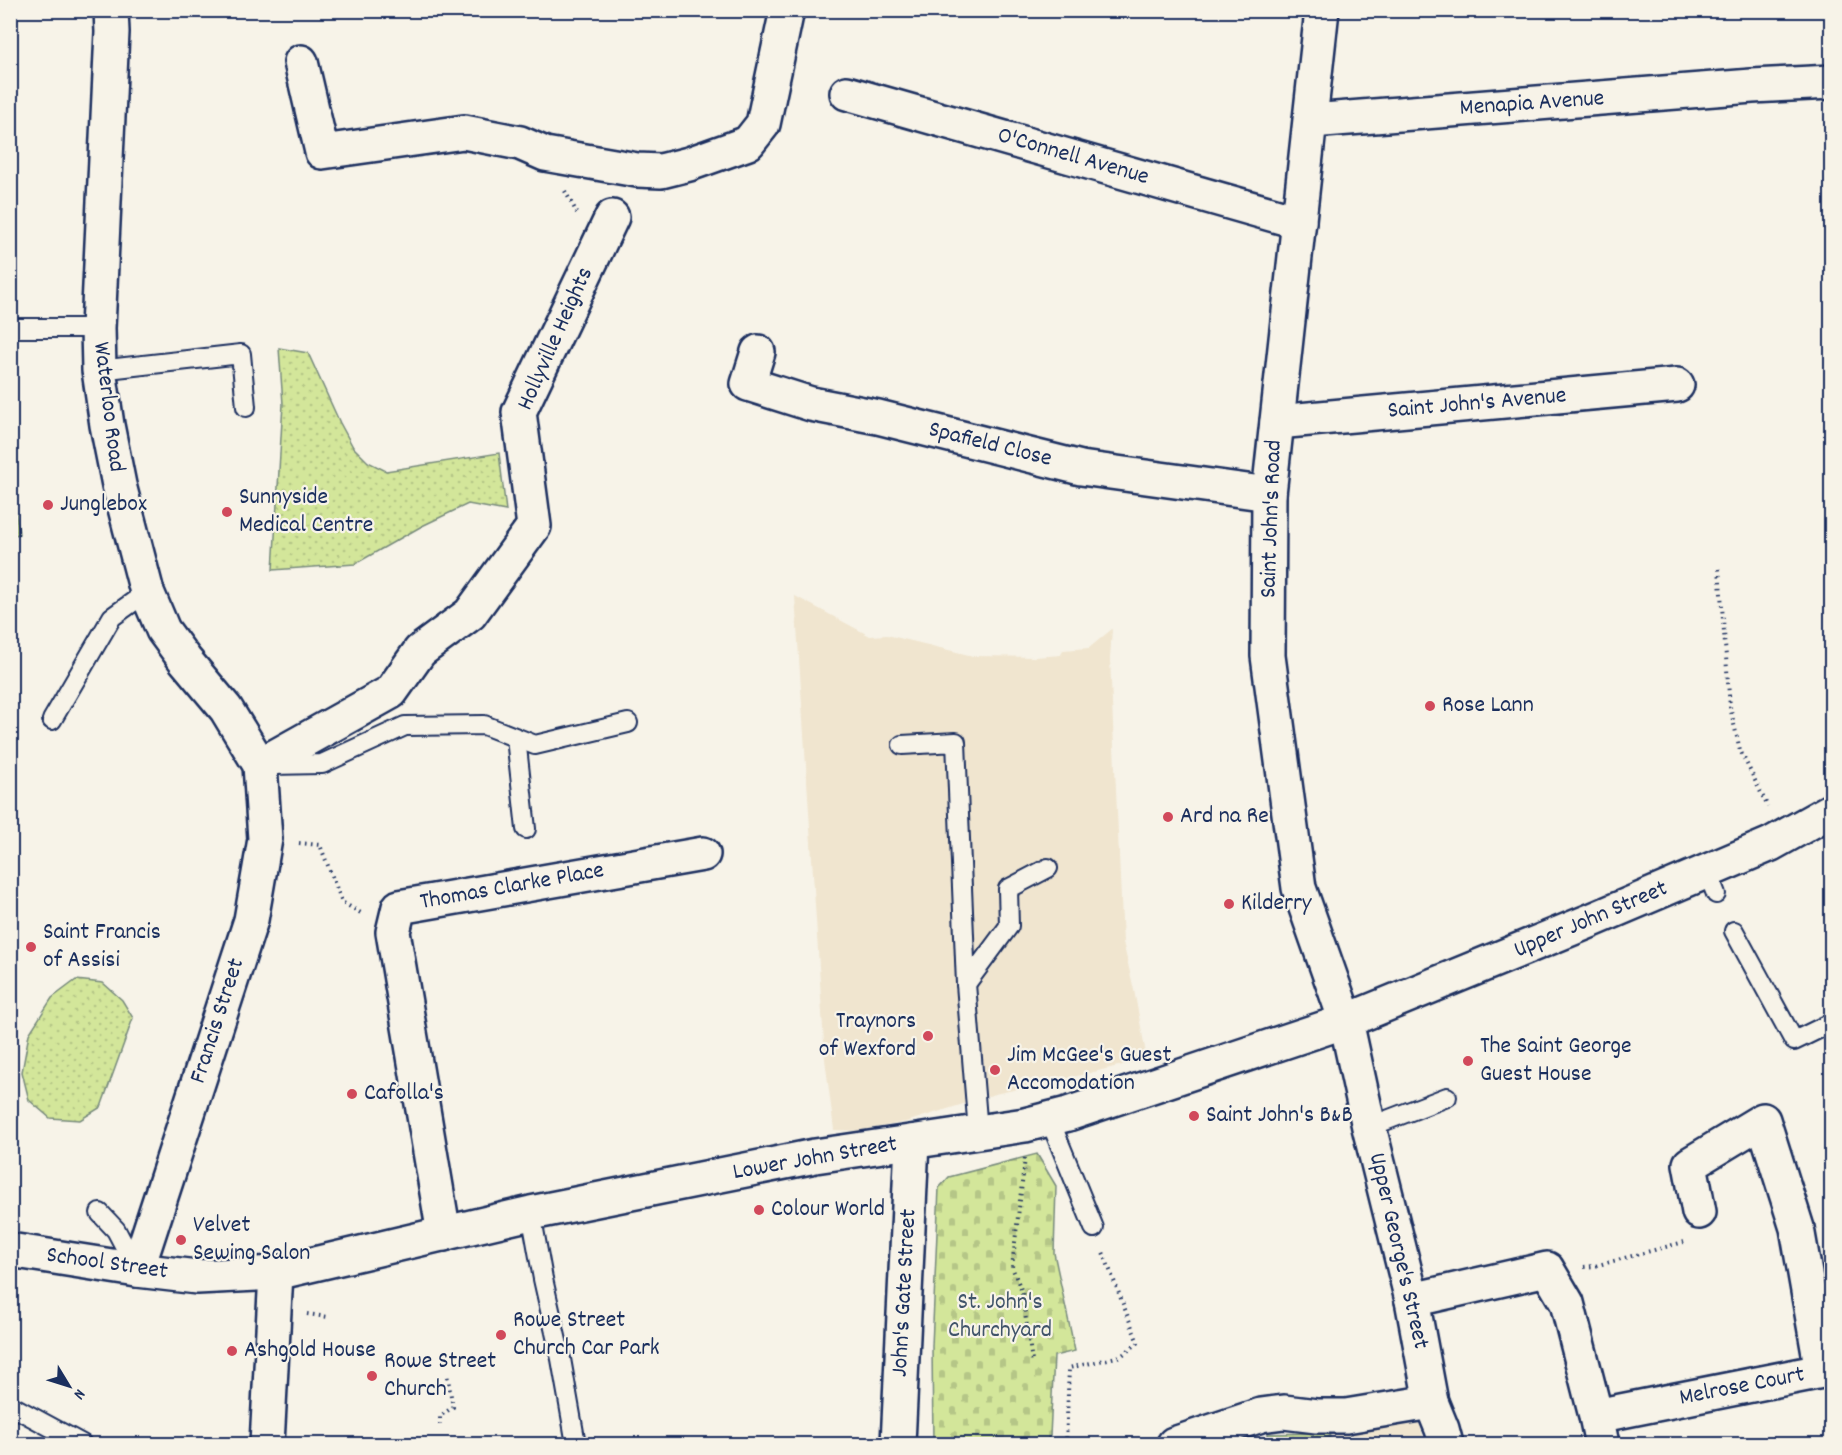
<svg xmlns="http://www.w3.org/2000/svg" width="1842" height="1455" font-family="Dekko,sans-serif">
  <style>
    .built { fill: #f0e5cf }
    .grass { fill: url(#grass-dots); stroke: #778a7c; stroke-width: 1.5 }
    .cemetery { fill: url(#cemetery-stones); stroke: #778a7c; stroke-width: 1.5 }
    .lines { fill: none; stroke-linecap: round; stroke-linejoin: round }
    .service-casing { stroke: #1b2f5e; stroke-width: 22 }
    .minor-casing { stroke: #1b2f5e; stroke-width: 38 }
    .tertiary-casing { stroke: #1b2f5e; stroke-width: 38 }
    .secondary-casing { stroke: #1b2f5e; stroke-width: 38 }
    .path { stroke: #1b2f5e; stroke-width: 4; stroke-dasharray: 1.5 4.5; stroke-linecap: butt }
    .service { stroke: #f7f3e8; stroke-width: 18 }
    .minor { stroke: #f7f3e8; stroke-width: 33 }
    .tertiary { stroke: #f7f3e8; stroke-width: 33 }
    .secondary { stroke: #f7f3e8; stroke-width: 33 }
    .poi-dot { fill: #d1495b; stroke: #f7f3e8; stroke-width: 2 }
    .labels { text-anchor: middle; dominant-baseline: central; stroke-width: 4.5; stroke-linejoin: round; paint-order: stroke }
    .street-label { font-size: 24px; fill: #1b2f5e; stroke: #f7f3e8 }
    .poi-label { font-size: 24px; fill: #1b2f5e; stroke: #f7f3e8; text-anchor: start }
    .park-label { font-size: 24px; fill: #40546a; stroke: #f7f3e8 }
  </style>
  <defs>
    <pattern id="grass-dots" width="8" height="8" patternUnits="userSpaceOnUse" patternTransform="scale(1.5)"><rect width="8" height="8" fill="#d3e69a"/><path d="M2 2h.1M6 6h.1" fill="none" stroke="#b5c687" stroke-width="1.8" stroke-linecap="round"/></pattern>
    <pattern id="cemetery-stones" width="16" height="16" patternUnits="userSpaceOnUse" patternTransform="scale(1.5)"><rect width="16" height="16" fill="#d3e69a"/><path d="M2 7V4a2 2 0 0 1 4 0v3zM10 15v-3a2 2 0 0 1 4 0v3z" fill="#b5c687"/></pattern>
  </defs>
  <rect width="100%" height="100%" fill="#f7f3e8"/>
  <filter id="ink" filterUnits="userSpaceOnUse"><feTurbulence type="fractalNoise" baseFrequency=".0167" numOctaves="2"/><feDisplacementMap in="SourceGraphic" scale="12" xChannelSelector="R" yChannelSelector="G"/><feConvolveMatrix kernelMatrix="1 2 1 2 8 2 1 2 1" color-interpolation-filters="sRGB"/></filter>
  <g filter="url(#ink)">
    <g class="built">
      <polygon points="795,596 870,636 887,635 973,656 1035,657 1061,655 1063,650 1089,648 1112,629 1110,659 1123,942 1134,990 1147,1059 1065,1079 995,1094 906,1122 859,1131 834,1130 825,1059"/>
      <polygon points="1419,1421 1425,1444 1305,1444 1337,1434"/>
    </g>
    <g class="grass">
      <polygon points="279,348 308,353 340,423 353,447 368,462 386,471 499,453 506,511 468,504 422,526 355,564 273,570 283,404"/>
      <polygon points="11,476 19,534 11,536 10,536"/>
      <polygon points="76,980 103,983 122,1000 133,1018 101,1107 80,1120 50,1118 29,1100 22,1072 29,1034 52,998"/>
      <polygon points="1329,1433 1330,1437 1305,1444 1269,1444 1268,1434"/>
    </g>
    <polygon class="cemetery" points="1037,1154 1056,1186 1054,1253 1075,1351 1054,1356 1050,1436 1043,1444 933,1444 932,1346 939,1188 949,1177"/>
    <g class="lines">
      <g class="service-casing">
        <g id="service">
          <polyline points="10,328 98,328"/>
          <polyline points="99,370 241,354 246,407"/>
          <polyline points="52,720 112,617 147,592"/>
          <polyline points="516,738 526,829"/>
          <polyline points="902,745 956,742 966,984 978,1132"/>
          <polyline points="271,765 322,764 405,726 484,725 535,745 628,723"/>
          <polyline points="1707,871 1716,894"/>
          <polyline points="1734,931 1794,1041 1831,1023"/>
          <polyline points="966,984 1009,926 1008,889 1048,868"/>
          <polyline points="1049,1118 1094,1228"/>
          <polyline points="1369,1127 1447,1097"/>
          <polyline points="100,1213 116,1230 137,1270"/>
          <polyline points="531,1213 543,1279 561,1359 576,1444"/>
          <polyline points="10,1405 82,1444"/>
        </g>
      </g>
      <g class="minor-casing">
        <g id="minor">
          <polyline points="301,62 322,152 464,132 520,143 545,154 637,170 661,171 689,164 748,143 763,124 787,10"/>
          <polyline points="847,93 1299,222"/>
          <polyline points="1311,121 1752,86 1832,82"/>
          <polyline points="758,352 748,384 811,404 878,417 1081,468 1269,494"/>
          <polyline points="1277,422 1677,385"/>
          <polyline points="260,765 391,692 420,651 470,614 534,526 519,412 612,217"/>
          <polyline points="444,1234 393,932 399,907 703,854"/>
          <polyline points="1412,1300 1547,1269 1567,1303 1596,1416 1822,1371 1797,1228 1763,1120 1690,1164 1699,1212"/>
          <polyline points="1596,1416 1602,1444"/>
          <polyline points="267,1444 276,1273"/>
          <polyline points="1174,1444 1261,1415 1284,1412 1317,1416 1346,1416 1431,1402"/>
        </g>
      </g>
      <g class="tertiary-casing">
        <g id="tertiary">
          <polyline points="111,10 112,32 98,328 99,370 107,425 119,485 147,592 163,630 185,660 226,709 260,765 265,839 251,920 137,1270"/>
          <polyline points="1322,10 1269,494 1268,656 1299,888 1346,1021 1369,1127 1412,1300 1431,1402 1442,1429 1446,1444"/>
          <polyline points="898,1444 912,1142"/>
        </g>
      </g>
      <g class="secondary-casing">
        <polyline id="secondary" points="10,1250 137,1270 197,1277 276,1273 531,1213 815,1156 1025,1125 1068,1114 1346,1021 1590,921 1771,844 1832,810"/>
      </g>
      <g class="path">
        <polyline points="565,191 577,213"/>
        <polyline points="1719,569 1730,707 1740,750 1768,807"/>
        <polyline points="299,843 320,845 342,902 364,915"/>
        <polyline points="1025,1158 1012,1267 1022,1292 1032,1361"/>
        <polyline points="1584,1267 1595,1266 1684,1242"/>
        <polyline points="307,1314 328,1317"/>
        <polyline points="440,1425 440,1416 453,1407 447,1374"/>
        <polyline points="437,1444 437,1443"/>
        <polyline points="1066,1444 1069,1368 1121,1356 1138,1343 1103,1252"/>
      </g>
      <use href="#service" class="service"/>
      <use href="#minor" class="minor"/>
      <use href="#tertiary" class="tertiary"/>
      <use href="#secondary" class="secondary"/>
    </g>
  </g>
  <g class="poi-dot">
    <circle cx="48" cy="505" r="6"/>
    <circle cx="227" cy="512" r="6"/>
    <circle cx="1430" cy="706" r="6"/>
    <circle cx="1168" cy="817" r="6"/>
    <circle cx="1229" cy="904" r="6"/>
    <circle cx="31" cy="947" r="6"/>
    <circle cx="928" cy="1036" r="6"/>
    <circle cx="1468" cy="1061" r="6"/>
    <circle cx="995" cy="1070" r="6"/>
    <circle cx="352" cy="1094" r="6"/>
    <circle cx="1194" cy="1116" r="6"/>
    <circle cx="759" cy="1210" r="6"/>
    <circle cx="181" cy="1240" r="6"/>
    <circle cx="501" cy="1335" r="6"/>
    <circle cx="232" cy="1351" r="6"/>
    <circle cx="372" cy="1376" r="6"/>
  </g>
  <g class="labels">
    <g class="street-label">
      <text transform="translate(1532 104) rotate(-4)">Menapia Avenue</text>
      <text transform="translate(1073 157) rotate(16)">O'Connell Avenue</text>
      <text transform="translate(556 339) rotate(-66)">Hollyville Heights</text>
      <text transform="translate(1477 404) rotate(-5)">Saint John's Avenue</text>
      <text transform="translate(108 407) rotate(83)">Waterloo Road</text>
      <text transform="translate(990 445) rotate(14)">Spafield Close</text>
      <text transform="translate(1272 519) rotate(-88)">Saint John's Road</text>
      <text transform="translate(512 887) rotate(-10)">Thomas Clarke Place</text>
      <text transform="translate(1591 920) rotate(-23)">Upper John Street</text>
      <text transform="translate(218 1021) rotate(-72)">Francis Street</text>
      <text transform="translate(815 1159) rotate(-10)">Lower John Street</text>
      <text transform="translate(1398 1251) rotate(77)">Upper George's Street</text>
      <text transform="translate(107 1264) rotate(8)">School Street</text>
      <text transform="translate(905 1293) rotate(-87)">John's Gate Street</text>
      <text transform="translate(1742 1387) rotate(-11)">Melrose Court</text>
    </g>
    <g class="poi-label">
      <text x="239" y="498">Sunnyside<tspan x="239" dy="28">Medical Centre</tspan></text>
      <text x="60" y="505">Junglebox</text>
      <text x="1442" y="706">Rose Lann</text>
      <text x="1180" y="817">Ard na Re</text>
      <text x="1241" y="904">Kilderry</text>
      <text x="43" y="933">Saint Francis<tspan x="43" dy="28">of Assisi</tspan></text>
      <text x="916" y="1022" text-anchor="end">Traynors<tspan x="916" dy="28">of Wexford</tspan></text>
      <text x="1480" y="1047">The Saint George<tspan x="1480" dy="28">Guest House</tspan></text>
      <text x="1007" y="1056">Jim McGee's Guest<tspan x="1007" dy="28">Accomodation</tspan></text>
      <text x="364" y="1094">Cafolla's</text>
      <text x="1206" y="1116">Saint John's B&amp;B</text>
      <text x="771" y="1210">Colour World</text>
      <text x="193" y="1226">Velvet<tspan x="193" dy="28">Sewing Salon</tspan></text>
      <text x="513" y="1321">Rowe Street<tspan x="513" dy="28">Church Car Park</tspan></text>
      <text x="244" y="1351">Ashgold House</text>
      <text x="384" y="1362">Rowe Street<tspan x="384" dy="28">Church</tspan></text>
    </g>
    <g class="park-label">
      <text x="1000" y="1303">St. John's<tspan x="1000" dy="28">Churchyard</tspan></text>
    </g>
  </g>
  <rect width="1842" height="1455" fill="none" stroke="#f7f3e8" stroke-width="36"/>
  <rect x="18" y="18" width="1806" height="1419" fill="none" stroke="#1b2f5e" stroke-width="2" filter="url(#ink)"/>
  <g transform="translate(69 1386) rotate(128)" stroke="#f7f3e8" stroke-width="4.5" paint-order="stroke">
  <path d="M0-4.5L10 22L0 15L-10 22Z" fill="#1b2f5e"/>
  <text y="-9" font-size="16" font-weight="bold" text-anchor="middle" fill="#1b2f5e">N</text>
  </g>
</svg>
